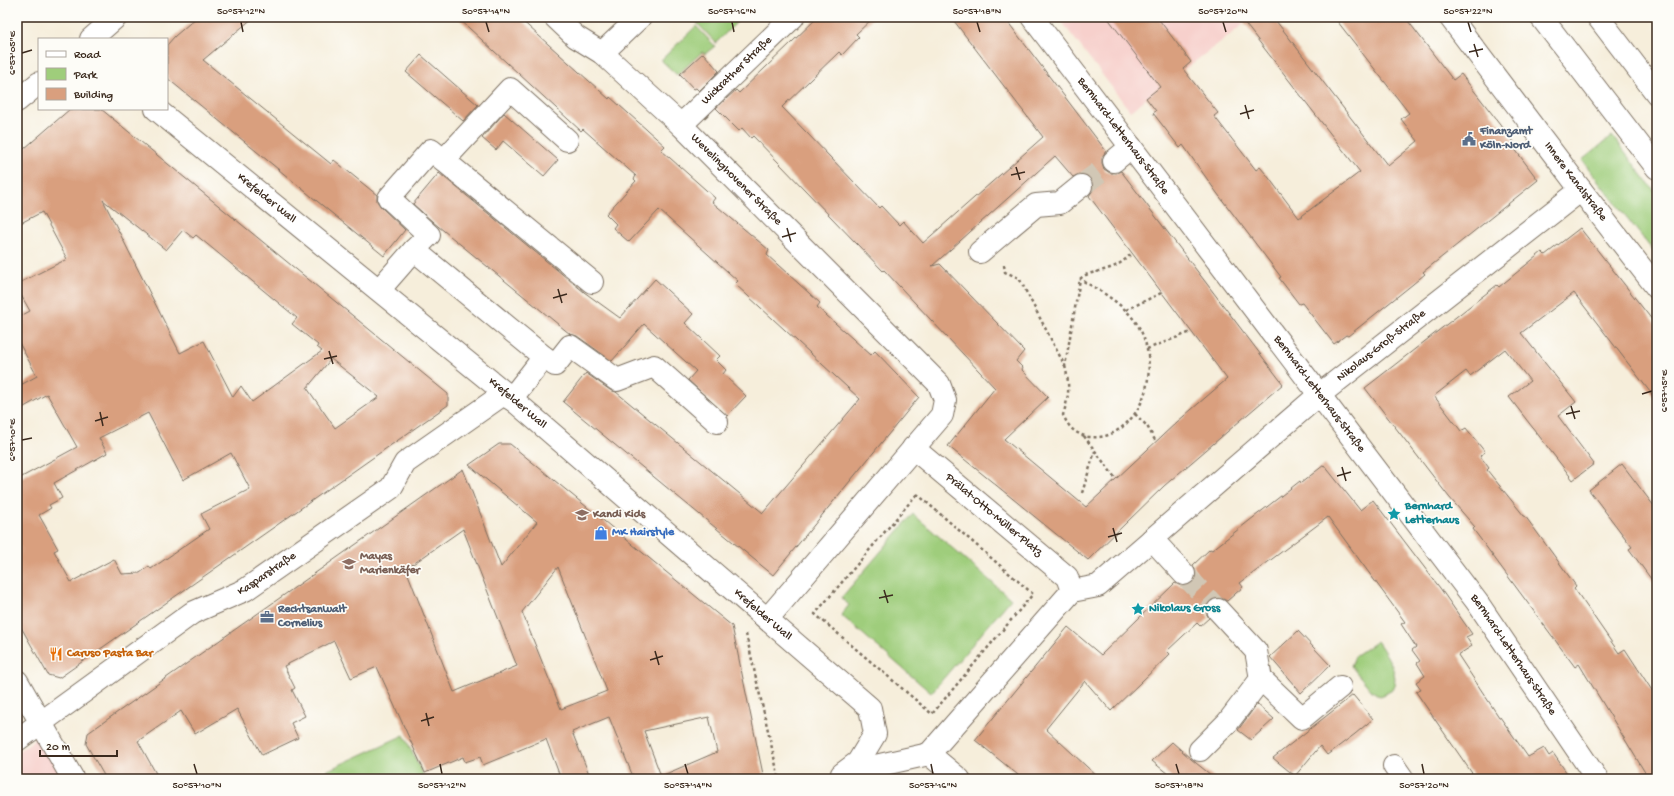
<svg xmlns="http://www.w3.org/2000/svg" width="1674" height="796" font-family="'Gochi Hand',sans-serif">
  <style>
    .built { fill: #f7d0cc }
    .green { fill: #9fcd7b; stroke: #6d7c4c }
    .building { fill: #d99f7e; fill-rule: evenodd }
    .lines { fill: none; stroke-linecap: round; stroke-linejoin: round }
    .minor-tunnel { stroke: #d1c7b5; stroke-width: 22; stroke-dasharray: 22 11; stroke-linecap: butt }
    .minor-casing { stroke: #7c6f60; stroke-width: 24 }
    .major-casing { stroke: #7c6f60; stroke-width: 24 }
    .path { stroke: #7c6f60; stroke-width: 2.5; stroke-dasharray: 3 3; stroke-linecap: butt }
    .minor { stroke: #fff; stroke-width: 22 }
    .major { stroke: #fff; stroke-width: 22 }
    .ticks { fill: none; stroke: #3b2a1e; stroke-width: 1.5 }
    .labels { text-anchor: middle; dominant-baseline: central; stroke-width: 3.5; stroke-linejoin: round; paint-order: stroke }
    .street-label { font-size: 12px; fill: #3b2a1e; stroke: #fdfcf7 }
    .service-label { font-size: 12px; font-weight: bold; fill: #4e5e75; stroke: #fdfcf7; text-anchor: start }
    .culture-label { font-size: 12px; font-weight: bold; fill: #0d838f; stroke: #fdfcf7; text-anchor: start }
    .education-label { font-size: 12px; font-weight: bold; fill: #785e54; stroke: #fdfcf7; text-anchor: start }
    .shop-label { font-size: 12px; font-weight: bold; fill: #366cbe; stroke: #fdfcf7; text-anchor: start }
    .food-label { font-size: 12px; font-weight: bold; fill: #c56008; stroke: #fdfcf7; text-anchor: start }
    .neatline { fill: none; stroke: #3b2a1e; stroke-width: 1.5 }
    .ticks-label { font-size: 10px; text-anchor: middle; fill: #3b2a1e }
  </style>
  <rect width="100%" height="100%" fill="#fdfcf7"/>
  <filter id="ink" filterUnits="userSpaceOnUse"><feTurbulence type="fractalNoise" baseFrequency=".025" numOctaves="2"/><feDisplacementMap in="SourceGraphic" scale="8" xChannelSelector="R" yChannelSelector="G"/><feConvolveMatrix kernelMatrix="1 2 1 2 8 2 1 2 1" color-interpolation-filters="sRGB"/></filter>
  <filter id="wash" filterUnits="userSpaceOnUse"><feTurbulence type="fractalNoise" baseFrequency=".012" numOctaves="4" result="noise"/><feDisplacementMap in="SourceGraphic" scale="16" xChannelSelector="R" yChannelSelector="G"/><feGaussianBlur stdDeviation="0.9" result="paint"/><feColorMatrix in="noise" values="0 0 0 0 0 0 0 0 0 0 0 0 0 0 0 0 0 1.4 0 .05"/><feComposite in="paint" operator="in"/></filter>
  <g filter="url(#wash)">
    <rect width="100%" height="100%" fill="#f6eedb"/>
    <g class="built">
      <polygon points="1058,17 1239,17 1244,24 1130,111"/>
      <polygon points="41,735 65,779 17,779 17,752"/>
    </g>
    <g class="green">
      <polygon points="703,17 742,17 716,43 697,23"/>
      <polygon points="696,26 715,46 705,54 702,52 677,75 661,60"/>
      <polygon points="1612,136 1657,194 1657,256 1582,160"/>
      <polygon points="913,514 1011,599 931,693 841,615 849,605 841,598"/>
      <path d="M1377,641C1387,655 1410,688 1380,696L1372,691L1351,666L1355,656Z"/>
      <polygon points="404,735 425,779 330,779 326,771"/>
    </g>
    <g id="blocks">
      <g class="building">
        <polygon points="197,17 254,17 203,60 331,164 334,160 377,195 377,201 381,207 405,230 384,256 167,78 167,45 175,36"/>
        <polygon points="457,17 518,17 609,99 610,97 665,146 661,150 715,198 712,202 769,250 767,255 820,303 817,307 871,355 875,351 919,397 773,575 563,402 586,373 610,390 616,392 763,513 860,399 735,284 738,281 659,210 629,242 613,228 616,224 606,214 636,181 634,179 636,176 583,129 581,131"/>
        <path d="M818,17H874L856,34L859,37L842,55L839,52L782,107L879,208L881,206L899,225L903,221L923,243L1043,137L951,17H1004L1106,151L1102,157V163L1104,169L1110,173H1116L1121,171L1283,384L1164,486L1088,560L948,446L995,388L884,270L883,271L753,136L751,138L742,128L739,131L716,108L736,90L739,93ZM1055,156L1073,177L1079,174L1086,175L1091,178L1093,184V190L1089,196L1227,379L1177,422L1086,507L1004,439L1048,397L1022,370L1023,368L1016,361L1024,351L940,264L932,266Z"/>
        <polygon points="1107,17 1157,17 1191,62 1183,69 1218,113 1214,116 1256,170 1260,167 1266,174 1299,218 1360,172 1240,17 1273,17 1388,166 1418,141 1401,119 1409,113 1334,17 1405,17 1453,80 1461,74 1514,142 1511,144 1538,180 1423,272 1425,274 1413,284 1348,336 1346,335 1334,344 1302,303 1299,304 1279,278 1281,277 1217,193 1183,145 1180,148 1153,113 1156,111 1146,98 1160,87"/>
        <polygon points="703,53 719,71 699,91 696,88 694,89 680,74"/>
        <polygon points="421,55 478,105 463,121 406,72"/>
        <path d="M70,109H101L448,394V405L59,678L48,675L17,620V476L18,479L77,447L47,394L17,411V387L37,376L17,339V318L30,311L17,288V284L67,259L42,212L17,225V155ZM103,200L166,250L183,230L193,238L196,235L297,318L292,324L318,345L317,347L322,351L252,402L241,386L233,397L204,341L180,353ZM331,359L379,397L335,428L307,388ZM148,413L183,480L231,453L250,489L201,514L209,529L151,569L149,566L140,573L122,574L114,559L71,582L54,551L58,549L39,515L51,508L49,505L62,498L54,483L107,453L99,438Z"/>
        <polygon points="504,113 558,160 544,176 503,141 496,150 482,138"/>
        <polygon points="439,173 584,292 620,318 655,279 693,314 685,323 720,356 716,360 726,370 723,374 746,396 727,416 688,380 696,371 644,324 612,361 577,336 570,334 433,222 413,204"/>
        <polygon points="1580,228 1657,326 1657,401 1574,293 1521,333 1576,402 1558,416 1594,464 1573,480 1509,397 1530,381 1505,349 1470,376 1466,371 1434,396 1461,431 1466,428 1485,452 1480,456 1489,468 1487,470 1524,516 1525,516 1555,557 1576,586 1574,588 1619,653 1625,649 1657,698 1657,779 1649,779 1579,664 1575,667 1473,529 1475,527 1449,497 1365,388 1497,285 1499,287 1542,252 1545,255"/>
        <path d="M499,444H510L732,626L764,779H634L609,717L572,732L591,779H561L546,739L483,765L480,757L465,762L463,757L425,773L377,667L351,678L334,641L284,666L295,688L292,690L305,716L291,723L298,738L262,755L237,709L195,734L181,711L138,741L159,779H106L86,744L88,733L463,469L501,567L537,522L469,465ZM463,529L517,666L454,692L406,569ZM558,567L607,691L561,709L522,612ZM709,717L717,752L661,776L644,731Z"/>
        <polygon points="1622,464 1657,510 1657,587 1629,549 1632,547 1589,490"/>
        <polygon points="1324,465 1360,510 1373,500 1440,588 1472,634 1466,637 1472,646 1458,655 1499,717 1500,717 1528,757 1544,748 1549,756 1553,753 1571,779 1476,779 1416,692 1421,689 1416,682 1425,676 1417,663 1420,661 1412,650 1416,647 1401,624 1405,622 1328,517 1240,583 1243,587 1227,601 1221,598 1215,598 1210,601 1206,607 1206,613 1209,618 1200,626 1197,623 1167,651 1170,654 1111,711 1085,681 1046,729 1100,779 1023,779 975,740 1068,627 1101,655 1175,583 1181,586 1186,586 1193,583 1196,577 1196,572 1193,565 1210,549 1212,550 1300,481 1301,483"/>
        <polygon points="1298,631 1330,665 1301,693 1270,657"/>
        <polygon points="1353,695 1373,719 1355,734 1327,755 1320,746 1295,776 1273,758"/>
        <polygon points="1257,704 1274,719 1251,740 1238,730"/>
        <polygon points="1172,742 1191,759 1216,779 1174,779 1152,761"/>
      </g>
    </g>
  </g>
  <g filter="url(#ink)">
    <use href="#blocks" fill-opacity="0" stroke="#7c6f60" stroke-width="1"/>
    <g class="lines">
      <g class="minor-tunnel">
        <polyline points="1081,186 1114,161"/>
        <polyline points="1184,574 1218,610"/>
      </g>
      <g class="minor-casing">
        <g id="minor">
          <path id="s1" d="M555,17L576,37L602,53L681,125L939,384L945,400L942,415L768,618"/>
          <path id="s2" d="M1032,17L1477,602L1597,779"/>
          <path id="s3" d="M1450,17L1581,190L1657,288"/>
          <polyline points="91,39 116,17"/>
          <polyline points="602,53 640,17"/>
          <polyline points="17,101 39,83"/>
          <path id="s4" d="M156,109L505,393L870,708L875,734L858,762L842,774L843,779"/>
          <path id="s5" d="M681,125L793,17"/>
          <polyline points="444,160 510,89 567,140"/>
          <polyline points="1114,161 1131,147"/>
          <polyline points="414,250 429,235 389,198 431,150 592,282"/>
          <polyline points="980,252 1036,205 1060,203 1081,186"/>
          <polyline points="379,290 414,250 544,357 511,399"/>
          <polyline points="544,357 555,365 570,346 617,380 654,366 717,422"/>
          <path id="s6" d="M913,448L1067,577L1072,591L929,754"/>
          <polyline points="1152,539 1184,574"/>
          <path id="s7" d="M1072,591L1098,586L1319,395L1581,190"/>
          <polyline points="1218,610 1256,651 1261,679 1302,718 1340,687"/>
          <polyline points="17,681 73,779"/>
          <path id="s8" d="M17,740L192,613L245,590L391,488L405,463L505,393"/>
          <polyline points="1200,750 1228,722 1261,679"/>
          <polyline points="929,754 959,779"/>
          <polyline points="1394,766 1403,779"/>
          <polyline points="844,773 929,754"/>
        </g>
      </g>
      <g class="major-casing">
        <g id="major">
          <polyline points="1541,17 1657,168"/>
          <polyline points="1598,17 1657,94"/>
        </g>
      </g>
      <g class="path">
        <path d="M1004,265L1005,272L1019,278L1065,366L1080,279C1087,272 1100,272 1110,268C1119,265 1125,260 1132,253"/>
        <polyline points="1126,310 1161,293"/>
        <polyline points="1147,349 1191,332"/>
        <path d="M1065,366C1070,386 1069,396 1063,415C1069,428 1075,434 1089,437C1100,438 1109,436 1118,430C1152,408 1158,353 1135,321C1122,303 1099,290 1080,279"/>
        <polyline points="1135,414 1147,426 1156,442"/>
        <polyline points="1084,436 1116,479"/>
        <polyline points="1082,493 1095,451"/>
        <polygon points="917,494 1033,594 932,714 815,614"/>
        <polyline points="746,634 779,779"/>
      </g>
      <use href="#minor" class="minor"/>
      <use href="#major" class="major"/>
    </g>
  </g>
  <path class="ticks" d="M241,22L243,32M486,22L489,32M732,22L734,32M977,22L980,32M1223,22L1226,32M1468,22L1471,32M1474,44L1478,57M1469,52L1483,49M22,53L32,50M1245,105L1249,119M1240,114L1254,110M1016,167L1020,180M1011,175L1025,172M787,228L791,242M782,237L796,233M558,289L562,303M553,298L567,294M329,351L333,364M324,359L337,356M1642,394L1652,391M1571,406L1575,419M100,412L103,426M1566,414L1580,411M95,421L108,417M22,440L32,438M1342,467L1346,481M1337,476L1351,472M1113,528L1117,542M1108,537L1122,533M884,590L888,603M879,598L893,595M655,651L659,665M650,660L663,656M426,713L429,726M421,721L434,717M194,764L197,774M440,764L442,774M685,764L688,774M931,764L933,774M1176,764L1179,774M1422,764L1424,774"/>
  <defs>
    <g id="civic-bare" transform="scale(1.08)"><path d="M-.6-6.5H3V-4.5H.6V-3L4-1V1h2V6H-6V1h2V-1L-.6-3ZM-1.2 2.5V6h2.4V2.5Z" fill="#5c6f8a" stroke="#fdfcf7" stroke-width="2.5" paint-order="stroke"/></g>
    <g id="sight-bare" transform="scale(1.08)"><path d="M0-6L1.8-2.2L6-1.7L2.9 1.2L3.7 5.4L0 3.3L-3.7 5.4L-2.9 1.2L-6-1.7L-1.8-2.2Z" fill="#0f9aa8" stroke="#fdfcf7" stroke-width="2.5" paint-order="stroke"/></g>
    <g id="school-bare" transform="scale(1.08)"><path d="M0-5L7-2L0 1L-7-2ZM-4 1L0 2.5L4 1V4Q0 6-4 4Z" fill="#8d6e63" stroke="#fdfcf7" stroke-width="2.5" paint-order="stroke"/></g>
    <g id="shop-bare" transform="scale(1.08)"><path d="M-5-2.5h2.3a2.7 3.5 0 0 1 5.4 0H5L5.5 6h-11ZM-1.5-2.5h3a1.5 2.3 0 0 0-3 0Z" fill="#3f7fe0" stroke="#fdfcf7" stroke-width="2.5" paint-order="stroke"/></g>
    <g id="office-bare" transform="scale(1.08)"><path d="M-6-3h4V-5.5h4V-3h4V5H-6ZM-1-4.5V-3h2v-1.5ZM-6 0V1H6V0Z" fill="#5c6f8a" stroke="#fdfcf7" stroke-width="2.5" paint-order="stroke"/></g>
    <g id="restaurant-bare" transform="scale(1.08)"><path d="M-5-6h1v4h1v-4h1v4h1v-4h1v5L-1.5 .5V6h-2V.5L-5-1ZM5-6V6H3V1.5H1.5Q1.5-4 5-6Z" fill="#e8710a" stroke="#fdfcf7" stroke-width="2.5" paint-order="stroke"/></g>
  </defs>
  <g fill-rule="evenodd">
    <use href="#civic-bare" x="1469" y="139"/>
    <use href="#sight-bare" x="1394" y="514"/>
    <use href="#school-bare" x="582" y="515"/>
    <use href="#shop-bare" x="601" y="533"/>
    <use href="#school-bare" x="349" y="564"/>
    <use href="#sight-bare" x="1138" y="609"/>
    <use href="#office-bare" x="267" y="617"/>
    <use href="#restaurant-bare" x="56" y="654"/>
  </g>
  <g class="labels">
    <g class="street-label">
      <text stroke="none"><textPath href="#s5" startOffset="78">Wickrather Straße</textPath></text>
      <text stroke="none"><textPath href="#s2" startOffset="150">Bernhard-Letterhaus-Straße</textPath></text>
      <text stroke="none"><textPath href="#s1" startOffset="244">Wevelinghovener Straße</textPath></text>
      <text stroke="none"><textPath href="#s3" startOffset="207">Innere Kanalstraße</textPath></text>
      <text stroke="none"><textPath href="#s4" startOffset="142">Krefelder Wall</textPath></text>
      <text stroke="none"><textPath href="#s7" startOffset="398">Nikolaus-Groß-Straße</textPath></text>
      <text stroke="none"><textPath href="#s2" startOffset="474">Bernhard-Letterhaus-Straße</textPath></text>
      <text stroke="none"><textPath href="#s4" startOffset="466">Krefelder Wall</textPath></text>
      <text stroke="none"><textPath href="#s6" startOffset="105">Prälat-Otto-Müller-Platz</textPath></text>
      <text stroke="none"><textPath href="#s8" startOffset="301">Kasparstraße</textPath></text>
      <text stroke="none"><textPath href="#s4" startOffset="790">Krefelder Wall</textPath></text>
      <text stroke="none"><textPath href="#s2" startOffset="799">Bernhard-Letterhaus-Straße</textPath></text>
    </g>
    <g class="service-label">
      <text x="1480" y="132">Finanzamt<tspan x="1480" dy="14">Köln-Nord</tspan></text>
      <text x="278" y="610">Rechtsanwalt<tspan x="278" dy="14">Cornelius</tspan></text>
    </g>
    <g class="culture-label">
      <text x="1405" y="507">Bernhard<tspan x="1405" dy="14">Letterhaus</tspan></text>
      <text x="1149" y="609">Nikolaus Gross</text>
    </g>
    <g class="education-label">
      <text x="593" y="515">Kandi Kids</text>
      <text x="360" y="557">Mayas<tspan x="360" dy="14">Marienkäfer</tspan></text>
    </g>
    <g class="shop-label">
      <text x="612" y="533">MK Hairstyle</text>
    </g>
    <g class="food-label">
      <text x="67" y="654">Caruso Pasta Bar</text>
    </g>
  </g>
  <rect width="1674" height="796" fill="none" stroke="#fdfcf7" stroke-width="44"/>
  <rect x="38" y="38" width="130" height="72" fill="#fdfcf7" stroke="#afa8a0"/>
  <rect x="46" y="51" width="20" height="6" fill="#ffffff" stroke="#afa8a0"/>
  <text x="74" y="58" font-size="12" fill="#3b2a1e">Road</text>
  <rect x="46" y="68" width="20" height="12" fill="#9fcd7b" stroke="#afa8a0"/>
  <text x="74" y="78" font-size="12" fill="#3b2a1e">Park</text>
  <rect x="46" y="88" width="20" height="12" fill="#d99f7e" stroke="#afa8a0"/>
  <text x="74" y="98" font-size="12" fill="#3b2a1e">Building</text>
  <path d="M40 750v6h77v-6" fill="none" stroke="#3b2a1e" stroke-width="2"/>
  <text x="46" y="750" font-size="12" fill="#3b2a1e" stroke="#fdfcf7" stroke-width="3" paint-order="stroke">20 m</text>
  <rect x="22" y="22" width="1630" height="752" class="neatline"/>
  <g class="ticks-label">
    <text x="241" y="14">50°57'12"N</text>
    <text x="486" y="14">50°57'14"N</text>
    <text x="732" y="14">50°57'16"N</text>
    <text x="977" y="14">50°57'18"N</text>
    <text x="1223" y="14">50°57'20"N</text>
    <text x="1468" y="14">50°57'22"N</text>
    <text transform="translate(11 53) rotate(-90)" y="4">6°57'05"E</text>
    <text transform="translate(1663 391) rotate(-90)" y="4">6°57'15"E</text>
    <text transform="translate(11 440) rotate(-90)" y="4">6°57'10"E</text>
    <text x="197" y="788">50°57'10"N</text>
    <text x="442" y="788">50°57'12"N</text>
    <text x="688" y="788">50°57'14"N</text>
    <text x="933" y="788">50°57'16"N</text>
    <text x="1179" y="788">50°57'18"N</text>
    <text x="1424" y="788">50°57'20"N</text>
  </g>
</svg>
